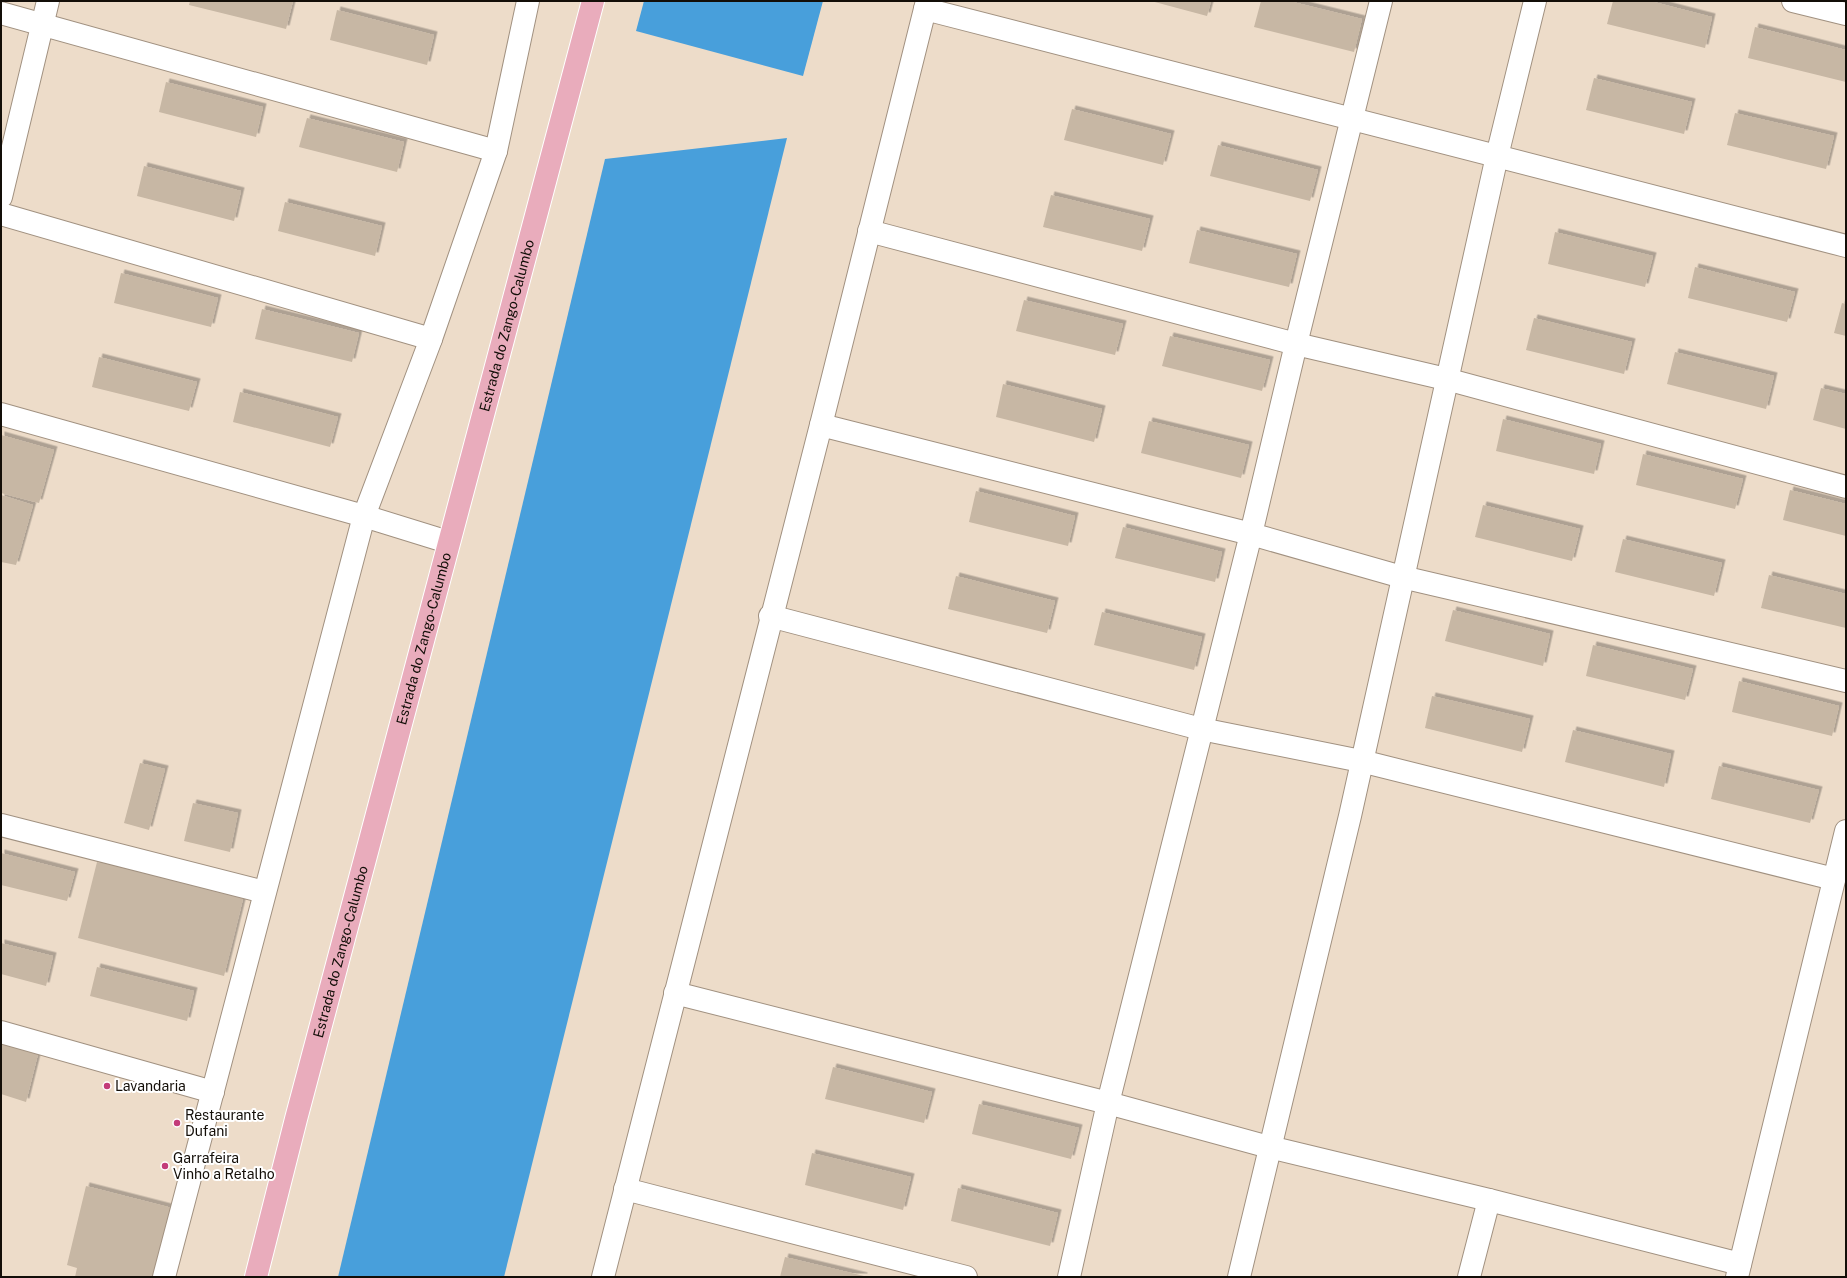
<svg xmlns="http://www.w3.org/2000/svg" width="1847" height="1278" font-family="'Public Sans',sans-serif">
  <style>
    .water { fill: #489fdb }
    .building { fill: #c7b7a4; filter: url(#shadow) }
    .lines { fill: none; stroke-linecap: round; stroke-linejoin: round }
    .minor-casing { stroke: #a19180; stroke-width: 24 }
    .major-casing { stroke: #fff; stroke-width: 24 }
    .minor { stroke: #fff; stroke-width: 22 }
    .major { stroke: #e9acbc; stroke-width: 22 }
    .poi-dot { fill: #c33b79; stroke: #fff; stroke-width: 1.5 }
    .labels { text-anchor: middle; dominant-baseline: central; stroke-width: 4; stroke-linejoin: round; paint-order: stroke }
    .street-label { font-size: 14px; fill: #130e08; stroke: #fff }
    .poi-label { font-size: 14px; fill: #130e08; stroke: #fff; text-anchor: start }
  </style>
  <defs>
    <filter id="shadow"><feDropShadow dx="3.5" dy="-3.5" stdDeviation="0" flood-color="#0004"/></filter>
  </defs>
  <rect width="100%" height="100%" fill="#eddcc9"/>
  <g class="water">
    <polygon points="644,1 823,1 803,76 636,31"/>
    <polygon points="787,138 504,1277 338,1277 605,159"/>
  </g>
  <g class="building">
    <polygon points="190,1 293,1 286,29 189,5"/>
    <polygon points="1151,1 1211,1 1207,16"/>
    <polygon points="1261,1 1289,1 1362,19 1354,52 1254,27"/>
    <polygon points="1613,1 1650,1 1712,17 1705,48 1607,24"/>
    <polygon points="337,10 434,35 427,65 330,40"/>
    <polygon points="1755,27 1846,50 1846,82 1748,58"/>
    <polygon points="1594,78 1692,102 1684,134 1586,110"/>
    <polygon points="166,82 263,107 256,137 159,112"/>
    <polygon points="1072,109 1171,134 1163,165 1064,140"/>
    <polygon points="1735,113 1834,136 1826,169 1727,145"/>
    <polygon points="307,118 404,142 397,172 299,147"/>
    <polygon points="1218,145 1318,170 1310,201 1210,176"/>
    <polygon points="144,166 241,191 234,221 137,196"/>
    <polygon points="1051,195 1150,219 1142,251 1043,227"/>
    <polygon points="285,202 382,226 375,256 278,231"/>
    <polygon points="1197,230 1297,254 1289,287 1189,263"/>
    <polygon points="1555,232 1653,256 1645,287 1548,264"/>
    <polygon points="1695,267 1795,292 1787,322 1688,298"/>
    <polygon points="121,273 218,298 211,327 114,303"/>
    <polygon points="1024,300 1123,324 1115,355 1016,331"/>
    <polygon points="1842,303 1846,304 1846,336 1834,333"/>
    <polygon points="262,309 359,333 352,362 255,339"/>
    <polygon points="1534,318 1632,342 1624,374 1526,350"/>
    <polygon points="1170,336 1270,360 1262,391 1162,366"/>
    <polygon points="1675,352 1774,376 1766,409 1667,384"/>
    <polygon points="99,357 197,382 189,411 92,387"/>
    <polygon points="1003,384 1102,409 1094,442 996,417"/>
    <polygon points="1821,388 1846,394 1846,429 1813,420"/>
    <polygon points="240,392 338,417 330,447 233,422"/>
    <polygon points="1503,419 1601,444 1594,474 1496,451"/>
    <polygon points="1149,421 1249,445 1241,478 1141,453"/>
    <polygon points="1,435 54,450 39,503 1,493"/>
    <polygon points="1643,454 1743,479 1735,509 1636,485"/>
    <polygon points="1790,490 1846,504 1846,536 1783,520"/>
    <polygon points="976,491 1075,516 1068,546 969,522"/>
    <polygon points="1,495 33,505 16,565 1,562"/>
    <polygon points="1483,505 1580,529 1572,561 1475,537"/>
    <polygon points="1123,527 1222,552 1215,582 1115,558"/>
    <polygon points="1623,539 1722,563 1714,596 1615,572"/>
    <polygon points="1769,575 1846,594 1846,628 1761,608"/>
    <polygon points="956,576 1055,601 1047,633 948,609"/>
    <polygon points="1453,610 1550,634 1543,666 1445,641"/>
    <polygon points="1102,612 1202,637 1194,670 1094,645"/>
    <polygon points="1593,645 1693,669 1685,700 1586,676"/>
    <polygon points="1739,681 1839,706 1832,736 1732,712"/>
    <polygon points="1432,696 1530,719 1522,752 1425,728"/>
    <polygon points="1573,730 1671,754 1664,787 1565,762"/>
    <polygon points="140,763 165,769 149,830 124,823"/>
    <polygon points="1719,766 1819,790 1810,823 1711,799"/>
    <polygon points="193,803 238,813 230,852 184,841"/>
    <polygon points="1,853 75,872 67,901 1,885"/>
    <polygon points="97,862 243,899 224,976 78,938"/>
    <polygon points="1,943 53,956 46,986 1,974"/>
    <polygon points="97,967 194,991 187,1021 90,996"/>
    <polygon points="1,1039 39,1050 26,1102 1,1094"/>
    <polygon points="833,1067 932,1092 924,1123 825,1099"/>
    <polygon points="979,1104 1079,1128 1071,1159 972,1134"/>
    <polygon points="812,1153 911,1177 903,1210 805,1185"/>
    <polygon points="86,1186 176,1209 159,1277 75,1277 77,1268 67,1265"/>
    <polygon points="958,1188 1058,1213 1050,1246 951,1221"/>
    <polygon points="785,1257 864,1276 864,1277 780,1277"/>
  </g>
  <g class="lines">
    <g class="minor-casing">
      <g id="minor">
        <polyline points="1793,1 1846,14"/>
        <polyline points="925,9 1846,246"/>
        <polyline points="1,13 496,151"/>
        <polyline points="1,197 48,1"/>
        <polyline points="1,214 431,339"/>
        <polyline points="869,231 1296,344 1446,379 1846,487"/>
        <polyline points="1,414 364,516 448,542"/>
        <polyline points="821,425 1251,534 1402,577 1846,681"/>
        <polyline points="770,616 1201,729 1361,761 1834,879"/>
        <polyline points="1,825 264,892"/>
        <polyline points="675,993 1108,1103 1269,1147 1489,1200 1740,1264"/>
        <polyline points="1,1032 213,1092"/>
        <polyline points="625,1189 966,1277"/>
        <polyline points="164,1277 364,516 431,339 496,151 528,1"/>
        <polyline points="603,1277 821,425 927,1"/>
        <polyline points="1069,1277 1108,1103 1251,534 1296,344 1381,1"/>
        <polyline points="1239,1277 1350,816 1497,156 1535,1"/>
        <polyline points="1469,1277 1489,1200"/>
        <polyline points="1737,1277 1846,831"/>
      </g>
    </g>
    <g class="major-casing">
      <g id="major">
        <path id="s1" d="M256,1277L296,1119L593,1"/>
      </g>
    </g>
    <use href="#minor" class="minor"/>
    <use href="#major" class="major"/>
  </g>
  <g class="poi-dot">
    <circle cx="107" cy="1086" r="4"/>
    <circle cx="177" cy="1123" r="4"/>
    <circle cx="165" cy="1166" r="4"/>
  </g>
  <g class="labels">
    <g class="street-label">
      <text stroke="none"><textPath href="#s1" startOffset="984">Estrada do Zango-Calumbo</textPath></text>
      <text stroke="none"><textPath href="#s1" startOffset="660">Estrada do Zango-Calumbo</textPath></text>
      <text stroke="none"><textPath href="#s1" startOffset="336">Estrada do Zango-Calumbo</textPath></text>
    </g>
    <g class="poi-label">
      <text x="115" y="1086">Lavandaria</text>
      <text x="185" y="1115">Restaurante<tspan x="185" dy="16">Dufani</tspan></text>
      <text x="173" y="1158">Garrafeira<tspan x="173" dy="16">Vinho a Retalho</tspan></text>
    </g>
  </g>
  <rect width="1847" height="1278" fill="none" stroke="#130e08" stroke-width="4"/>
</svg>
